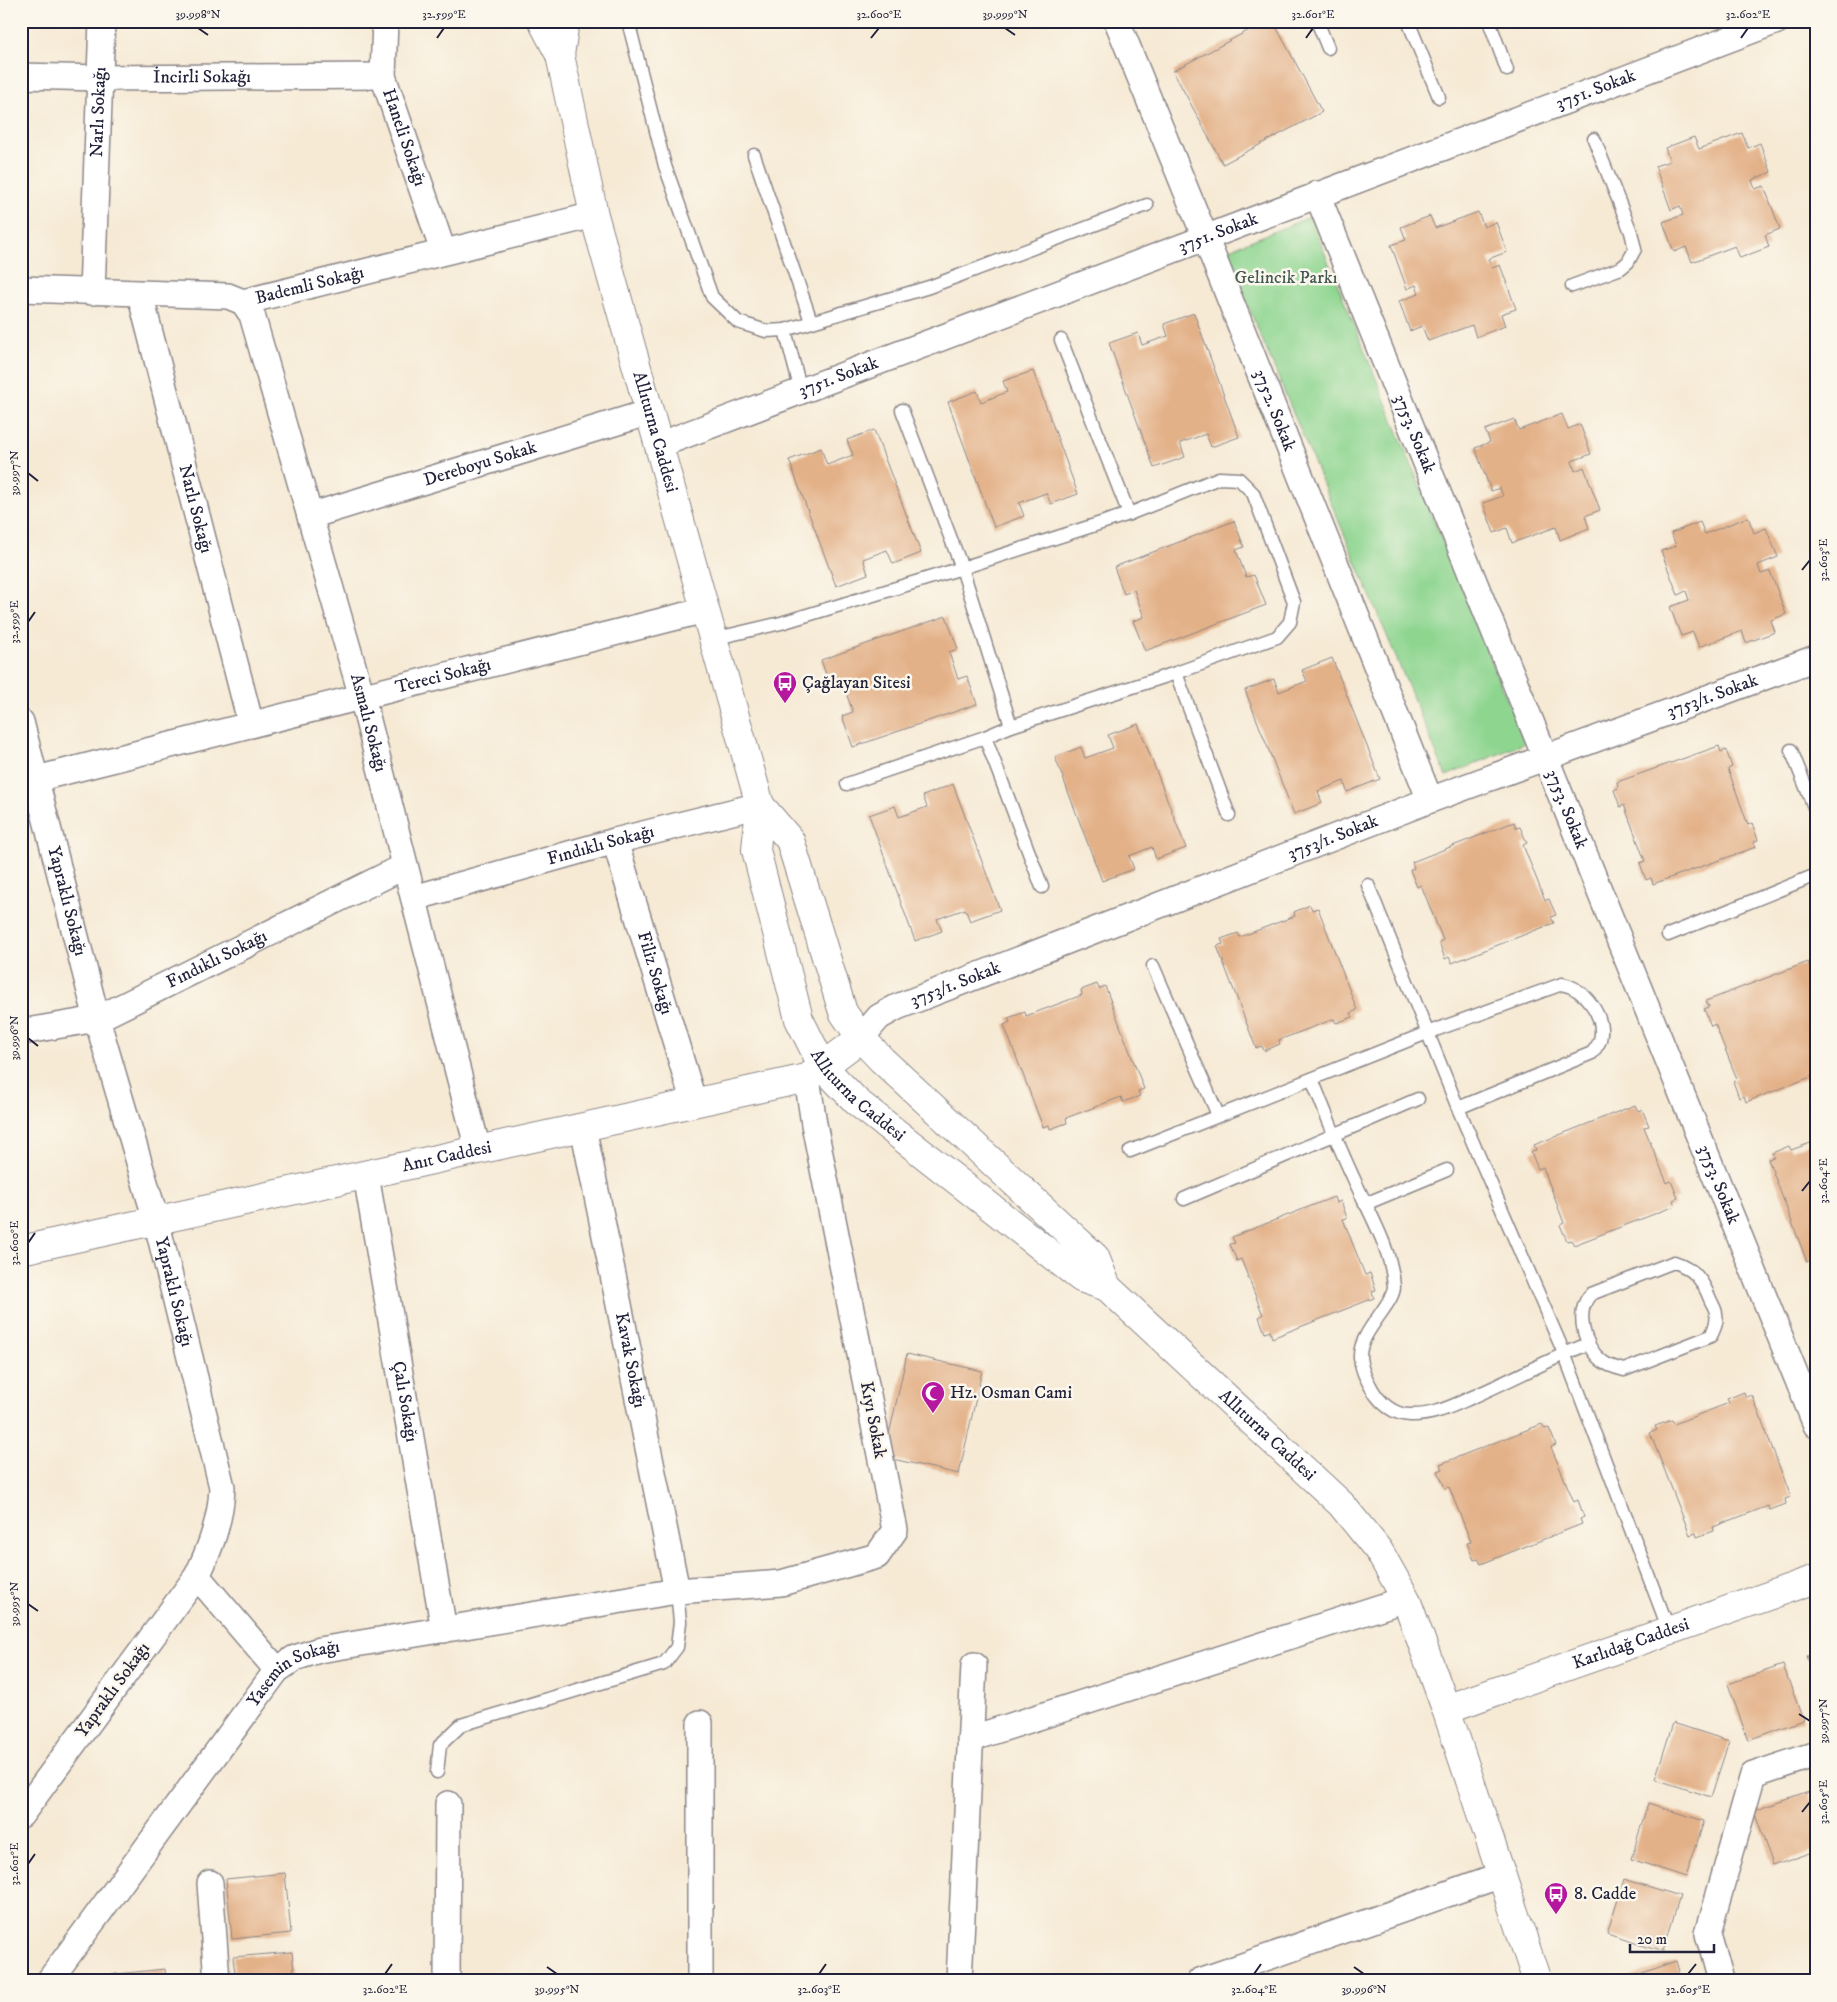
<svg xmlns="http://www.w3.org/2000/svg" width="1837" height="2002" font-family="'IM FELL DW Pica',serif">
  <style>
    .green { fill: #8ed590; stroke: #587c66 }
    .building { fill: #e3b188 }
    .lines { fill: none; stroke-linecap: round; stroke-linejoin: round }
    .service-casing { stroke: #8c8688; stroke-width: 15 }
    .minor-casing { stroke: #8c8688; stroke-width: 28 }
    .secondary-casing { stroke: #8c8688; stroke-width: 30 }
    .service { stroke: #fff; stroke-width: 12 }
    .minor { stroke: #fff; stroke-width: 25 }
    .secondary { stroke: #fff; stroke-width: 28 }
    .ticks { fill: none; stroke: #22223b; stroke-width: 2 }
    .labels { text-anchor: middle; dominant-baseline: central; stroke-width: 5; stroke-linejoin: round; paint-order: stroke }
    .street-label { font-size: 18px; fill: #22223b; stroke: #fbf7ec }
    .park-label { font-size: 18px; fill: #425854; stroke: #fbf7ec }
    .poi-label { font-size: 18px; fill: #22223b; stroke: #fbf7ec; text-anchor: start }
    .neatline { fill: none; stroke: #22223b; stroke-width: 2 }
    .ticks-label { font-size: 12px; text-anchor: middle; fill: #22223b }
  </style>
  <rect width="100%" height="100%" fill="#fbf7ec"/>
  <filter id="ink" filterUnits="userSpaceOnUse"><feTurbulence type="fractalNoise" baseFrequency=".02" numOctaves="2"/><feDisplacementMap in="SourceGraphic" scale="10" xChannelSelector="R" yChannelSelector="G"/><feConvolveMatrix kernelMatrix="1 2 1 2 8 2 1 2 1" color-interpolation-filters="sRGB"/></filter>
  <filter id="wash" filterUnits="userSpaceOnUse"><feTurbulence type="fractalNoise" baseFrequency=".0096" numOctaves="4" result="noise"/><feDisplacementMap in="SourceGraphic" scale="20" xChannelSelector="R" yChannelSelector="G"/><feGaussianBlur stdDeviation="1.12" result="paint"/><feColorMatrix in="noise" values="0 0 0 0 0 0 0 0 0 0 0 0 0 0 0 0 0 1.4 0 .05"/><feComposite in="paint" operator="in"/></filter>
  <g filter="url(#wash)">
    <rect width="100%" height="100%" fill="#f6ead5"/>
    <polygon class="green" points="1310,217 1525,743 1446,776 1225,251"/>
    <g id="blocks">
      <g class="building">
        <polygon points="1266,21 1273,21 1322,112 1223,164 1173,71"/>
        <polygon points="1742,133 1748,148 1760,143 1771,172 1752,180 1755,189 1764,186 1780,229 1765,235 1769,247 1740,258 1735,246 1692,262 1686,247 1674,252 1663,222 1683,215 1680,206 1671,210 1655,166 1670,161 1665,148 1694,137 1699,149"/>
        <polygon points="1478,212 1484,227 1496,222 1507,252 1488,259 1492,268 1500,265 1516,309 1501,314 1505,326 1476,337 1472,325 1428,341 1422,326 1410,331 1399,301 1419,294 1416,285 1407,289 1391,245 1406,240 1401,227 1430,216 1435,228"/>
        <polygon points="1194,313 1239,437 1211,447 1206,434 1180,443 1185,457 1154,468 1109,343 1138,333 1142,345 1168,336 1164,324"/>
        <polygon points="1033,371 1078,494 1051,504 1046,493 1019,503 1024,516 994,527 948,402 977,391 981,402 1007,392 1003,381"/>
        <polygon points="1562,414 1568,429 1580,424 1591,454 1572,461 1575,471 1584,467 1600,510 1585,516 1589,528 1560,540 1556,527 1512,543 1507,528 1494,533 1483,503 1503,496 1500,488 1491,491 1475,448 1490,442 1485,430 1514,419 1519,430"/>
        <polygon points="874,430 921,553 893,564 887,550 863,559 868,574 836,586 789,460 821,448 827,465 853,455 847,440"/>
        <polygon points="1748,517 1754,533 1766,528 1778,557 1758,565 1761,574 1770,571 1786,614 1771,620 1775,632 1746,643 1742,631 1699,647 1693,632 1681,636 1670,607 1689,600 1686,591 1678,595 1661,551 1676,546 1671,533 1700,522 1705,534"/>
        <polygon points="1234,521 1244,547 1236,550 1246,577 1254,575 1266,605 1145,651 1133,621 1144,617 1134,590 1124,594 1114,567"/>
        <polygon points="946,616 958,649 949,652 958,679 967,676 977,704 853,747 842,716 853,712 843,685 831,689 821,660"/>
        <polygon points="1332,658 1380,779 1347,792 1344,781 1318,791 1322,803 1294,814 1245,690 1274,679 1279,692 1307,681 1302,670"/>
        <polygon points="1138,724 1186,848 1156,859 1152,847 1129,856 1134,869 1102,881 1055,757 1081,747 1085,758 1113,748 1108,735"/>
        <polygon points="1719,746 1721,752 1726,750 1732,767 1728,769 1748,825 1752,823 1758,840 1754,842 1756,847 1653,884 1651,878 1646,880 1640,863 1645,861 1624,805 1620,807 1614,790 1618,788 1617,782"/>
        <polygon points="953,784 1000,910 970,921 965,909 937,919 942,931 915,941 869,815 895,806 899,817 927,807 923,796"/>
        <polygon points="1514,822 1516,828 1520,827 1527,843 1523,845 1545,900 1549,899 1556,915 1551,917 1554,923 1452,963 1449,957 1445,959 1439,942 1443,940 1421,885 1417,887 1410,870 1414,868 1412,862"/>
        <polygon points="1310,905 1312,910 1318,908 1357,1010 1351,1013 1353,1017 1336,1023 1334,1019 1279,1040 1280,1044 1264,1051 1262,1046 1256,1048 1217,946 1223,944 1221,939 1238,933 1240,937 1295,916 1294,912"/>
        <polygon points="1808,962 1810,967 1815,965 1816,968 1816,1075 1746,1102 1744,1096 1739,1098 1733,1081 1737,1079 1715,1024 1711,1026 1704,1009 1709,1007 1706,1001"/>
        <polygon points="1097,984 1099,989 1105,986 1144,1089 1138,1091 1140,1096 1123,1102 1121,1097 1066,1118 1067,1123 1050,1129 1049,1125 1043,1127 1004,1025 1010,1022 1008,1018 1025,1012 1026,1016 1082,995 1081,990"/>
        <polygon points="1635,1105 1638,1111 1642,1109 1649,1126 1644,1127 1667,1183 1671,1181 1678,1198 1673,1200 1675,1206 1574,1245 1571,1240 1567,1241 1560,1225 1564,1223 1543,1167 1538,1169 1531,1152 1536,1151 1534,1145"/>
        <polygon points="1816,1141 1816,1265 1815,1265 1813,1259 1807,1262 1768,1159 1774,1157 1772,1153 1789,1146 1791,1150"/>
        <polygon points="1334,1197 1336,1203 1341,1201 1347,1218 1343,1219 1365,1275 1370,1273 1376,1290 1372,1291 1374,1298 1272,1338 1270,1331 1265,1333 1259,1317 1263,1315 1241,1259 1237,1261 1230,1244 1235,1243 1232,1237"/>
        <polygon points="907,1354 982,1371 959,1474 884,1457"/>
        <polygon points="1744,1392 1746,1397 1752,1395 1791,1497 1785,1499 1786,1504 1770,1510 1768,1506 1713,1527 1714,1531 1697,1537 1696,1533 1690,1535 1650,1433 1657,1430 1655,1426 1672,1420 1674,1424 1729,1403 1727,1399"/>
        <polygon points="1542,1424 1545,1429 1549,1428 1556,1445 1551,1447 1574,1502 1578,1500 1584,1517 1580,1519 1582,1524 1481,1564 1478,1559 1474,1560 1467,1543 1471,1542 1449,1487 1445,1488 1438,1471 1443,1469 1440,1464"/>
        <polygon points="1816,1653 1816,1679 1815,1679 1807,1656"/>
        <polygon points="1783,1665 1803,1720 1748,1740 1728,1684"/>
        <polygon points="1673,1723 1729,1741 1711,1797 1655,1779"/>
        <polygon points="1809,1792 1816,1810 1816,1851 1773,1866 1754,1811"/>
        <polygon points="1648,1803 1704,1821 1686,1877 1631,1859"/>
        <polygon points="285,1873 291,1933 232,1939 226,1879"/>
        <polygon points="1624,1879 1680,1896 1663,1952 1607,1934"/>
        <polygon points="292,1952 295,1981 236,1981 233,1957"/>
        <polygon points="1676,1961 1682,1981 1621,1981 1621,1980"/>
        <polygon points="165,1969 166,1981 106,1981 106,1975"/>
      </g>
    </g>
  </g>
  <g filter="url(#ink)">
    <use href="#blocks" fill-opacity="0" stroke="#8c8688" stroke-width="1"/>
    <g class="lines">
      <g class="service-casing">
        <g id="service">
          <polyline points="628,21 665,166 712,297 738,322 766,331 785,330 929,287 1147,205"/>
          <polyline points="1317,21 1328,48"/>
          <polyline points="1408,21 1439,97"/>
          <polyline points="1489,21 1507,70"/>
          <polyline points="754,155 811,321"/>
          <polyline points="1572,286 1621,268 1628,262 1635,249 1631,232 1594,139"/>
          <polyline points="785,330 801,391"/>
          <polyline points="1061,340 1129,514"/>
          <polyline points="902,410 962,568 1011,726"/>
          <polyline points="713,639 781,623 962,568 1129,514 1219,478 1239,479 1253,493 1294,602 1290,622 1277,637 1176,673 1011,726 985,737 847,784"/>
          <polyline points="1176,673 1229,815"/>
          <polyline points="985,737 1042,887"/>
          <polyline points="1791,750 1816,812"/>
          <polyline points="1368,885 1458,1108 1564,1353 1669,1630"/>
          <polyline points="1668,935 1816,875"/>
          <polyline points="1153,966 1218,1115"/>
          <path d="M1312,1079C1325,1112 1338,1145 1353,1177C1368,1211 1392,1249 1394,1287C1394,1304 1359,1332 1360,1357C1361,1370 1366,1378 1372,1389C1380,1403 1394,1415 1410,1415C1434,1416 1454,1405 1475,1396C1513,1379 1550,1359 1588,1344"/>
          <path d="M1130,1151L1427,1033L1562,984C1584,988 1606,1016 1600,1040C1599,1044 1595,1049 1592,1053L1458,1108"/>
          <polyline points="1184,1199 1418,1099"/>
          <polyline points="1365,1204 1447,1170"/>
          <path d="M1674,1262C1694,1268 1703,1281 1710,1299C1712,1304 1716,1309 1716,1314C1718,1322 1714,1329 1711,1336L1624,1370C1616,1368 1608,1366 1602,1361C1584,1347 1574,1311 1591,1294Z"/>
          <polyline points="437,1772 440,1745 461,1725 664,1664 677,1647 680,1622 677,1591"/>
        </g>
      </g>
      <g class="minor-casing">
        <g id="minor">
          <path id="s1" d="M385,21L383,76L443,251"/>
          <path id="s2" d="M1117,21L1205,237L1430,800"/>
          <path id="s3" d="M21,76L100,78L383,76"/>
          <path id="s4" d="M1317,194L1816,1425"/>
          <path id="s5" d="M21,289L228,296L243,302L594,215"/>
          <path id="s6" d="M92,292L102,21"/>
          <path id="s7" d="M140,294L251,725"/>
          <path id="s8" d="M243,302L252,315L362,697L478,1150"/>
          <path id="s9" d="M659,445L1777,21"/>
          <path id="s10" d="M310,516L650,412"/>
          <path id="s11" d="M21,722L97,1019L156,1220L222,1487C221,1519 211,1547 197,1576L21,1815"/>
          <path id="s12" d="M36,779L705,610"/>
          <path id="s13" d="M615,841L694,1103"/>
          <path id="s14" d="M414,898L615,841L760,805"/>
          <path id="s15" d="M21,1032L97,1019L405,866"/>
          <path id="s16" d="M861,1038L879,1017L897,1007L1430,800L1816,658"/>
          <path id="s17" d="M583,1127L677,1591"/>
          <path id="s18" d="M366,1175L444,1630"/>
          <polyline points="197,1576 277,1670"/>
          <polyline points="970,1739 1406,1599"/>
          <polyline points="210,1883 217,1981"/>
          <path id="s19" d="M49,1981L277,1670L295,1658L319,1650L677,1591L781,1583L877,1556L895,1530L814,1124L807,1078"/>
          <polyline points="447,1981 448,1804"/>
          <polyline points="700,1981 700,1723"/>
          <polyline points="959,1981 974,1665"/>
          <polyline points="1200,1981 1501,1875"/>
          <polyline points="1721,1981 1708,1933 1753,1775 1816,1754"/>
        </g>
      </g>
      <g class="secondary-casing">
        <g id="secondary">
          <polyline points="542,21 560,55 565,21"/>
          <path id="s20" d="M560,55L594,215L760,805L756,850L799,1019L817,1055L827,1071L857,1102L1081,1278L1107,1287L1341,1504L1379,1551L1406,1599L1446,1709L1537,1981"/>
          <polyline points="760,805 790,840 843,1012 861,1038 882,1060 1095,1257 1107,1287"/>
          <path id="s21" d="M21,1250L807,1078L861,1038"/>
          <path id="s22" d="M1446,1709L1816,1579"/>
        </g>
      </g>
      <use href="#service" class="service"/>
      <use href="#minor" class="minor"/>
      <use href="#secondary" class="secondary"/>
    </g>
  </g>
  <path class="ticks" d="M198,28L208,35M1005,28L1015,35M437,38L444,28M871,38L879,28M1306,38L1313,28M1741,38L1748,28M28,473L38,481M1802,570L1810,560M28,622L35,612M28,1038L38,1046M1802,1191L1810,1181M28,1243L35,1233M28,1604L38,1611M1799,1714L1810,1721M1802,1812L1810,1802M28,1864L35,1854M547,1967L557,1974M1354,1967L1364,1974M385,1974L392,1964M819,1974L826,1964M1254,1974L1261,1964M1688,1974L1696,1964"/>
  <defs>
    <g id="bus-pin" transform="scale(1.25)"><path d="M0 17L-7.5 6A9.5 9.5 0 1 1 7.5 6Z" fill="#b5179e" stroke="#fbf7ec"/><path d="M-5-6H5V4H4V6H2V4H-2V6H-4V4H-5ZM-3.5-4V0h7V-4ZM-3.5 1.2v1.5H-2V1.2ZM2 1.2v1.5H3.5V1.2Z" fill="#fff"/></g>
    <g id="mosque-pin" transform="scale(1.25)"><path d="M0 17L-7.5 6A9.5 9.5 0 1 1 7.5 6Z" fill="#b5179e" stroke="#fbf7ec"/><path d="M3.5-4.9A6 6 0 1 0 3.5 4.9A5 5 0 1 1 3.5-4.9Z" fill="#fff"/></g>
  </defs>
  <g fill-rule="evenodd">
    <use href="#bus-pin" x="785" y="683"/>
    <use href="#mosque-pin" x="933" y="1393"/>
    <use href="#bus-pin" x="1556" y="1894"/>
  </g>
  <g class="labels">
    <g class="street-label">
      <text stroke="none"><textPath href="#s3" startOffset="181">İncirli Sokağı</textPath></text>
      <text stroke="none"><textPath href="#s9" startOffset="1002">3751. Sokak</textPath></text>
      <text stroke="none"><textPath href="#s6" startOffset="180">Narlı Sokağı</textPath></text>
      <text stroke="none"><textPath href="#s1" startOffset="120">Haneli Sokağı</textPath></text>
      <text stroke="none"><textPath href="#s9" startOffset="598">3751. Sokak</textPath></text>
      <text stroke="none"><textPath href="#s5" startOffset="292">Bademli Sokağı</textPath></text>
      <text stroke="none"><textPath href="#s9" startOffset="192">3751. Sokak</textPath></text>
      <text stroke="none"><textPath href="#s2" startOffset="420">3752. Sokak</textPath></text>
      <text stroke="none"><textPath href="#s20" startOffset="389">Allıturna Caddesi</textPath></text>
      <text stroke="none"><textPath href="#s4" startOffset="259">3753. Sokak</textPath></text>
      <text stroke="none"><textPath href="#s10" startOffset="178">Dereboyu Sokak</textPath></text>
      <text stroke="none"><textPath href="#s7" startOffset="222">Narlı Sokağı</textPath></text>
      <text stroke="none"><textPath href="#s12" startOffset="420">Tereci Sokağı</textPath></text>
      <text stroke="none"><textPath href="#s16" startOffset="921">3753/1. Sokak</textPath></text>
      <text stroke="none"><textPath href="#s8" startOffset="440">Asmalı Sokağı</textPath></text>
      <text stroke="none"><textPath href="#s4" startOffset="664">3753. Sokak</textPath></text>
      <text stroke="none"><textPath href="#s16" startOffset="516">3753/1. Sokak</textPath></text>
      <text stroke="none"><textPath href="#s14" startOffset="194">Fındıklı Sokağı</textPath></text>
      <text stroke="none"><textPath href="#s11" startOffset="185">Yapraklı Sokağı</textPath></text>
      <text stroke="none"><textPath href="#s15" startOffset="211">Fındıklı Sokağı</textPath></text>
      <text stroke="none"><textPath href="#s13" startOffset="138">Filiz Sokağı</textPath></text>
      <text stroke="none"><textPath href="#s16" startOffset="111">3753/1. Sokak</textPath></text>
      <text stroke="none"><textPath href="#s20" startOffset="1094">Allıturna Caddesi</textPath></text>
      <text stroke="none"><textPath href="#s21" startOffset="436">Anıt Caddesi</textPath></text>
      <text stroke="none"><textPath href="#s4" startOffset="1069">3753. Sokak</textPath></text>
      <text stroke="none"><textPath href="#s11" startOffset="590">Yapraklı Sokağı</textPath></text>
      <text stroke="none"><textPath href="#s17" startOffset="238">Kavak Sokağı</textPath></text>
      <text stroke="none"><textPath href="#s18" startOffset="230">Çalı Sokağı</textPath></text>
      <text transform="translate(873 1420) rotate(79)">Kıyı Sokak</text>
      <text stroke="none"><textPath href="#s20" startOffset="1629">Allıturna Caddesi</textPath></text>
      <text stroke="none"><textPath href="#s22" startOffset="196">Karlıdağ Caddesi</textPath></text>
      <text stroke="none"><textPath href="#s19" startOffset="398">Yasemin Sokağı</textPath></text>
      <text transform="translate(113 1690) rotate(-54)">Yapraklı Sokağı</text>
    </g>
    <g class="park-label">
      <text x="1286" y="278">Gelincik Parkı</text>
    </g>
    <g class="poi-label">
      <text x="802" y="683">Çağlayan Sitesi</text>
      <text x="950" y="1393">Hz. Osman Cami</text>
      <text x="1574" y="1894">8. Cadde</text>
    </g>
  </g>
  <rect width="1837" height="2002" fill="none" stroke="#fbf7ec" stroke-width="55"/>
  <path d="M1630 1944v8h84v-8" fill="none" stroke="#22223b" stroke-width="2.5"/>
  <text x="1637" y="1944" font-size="15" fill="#22223b" stroke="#fbf7ec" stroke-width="4" paint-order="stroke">20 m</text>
  <rect x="28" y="28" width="1782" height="1946" class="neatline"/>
  <g class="ticks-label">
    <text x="198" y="18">39.998°N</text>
    <text x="444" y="18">32.599°E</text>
    <text x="879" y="18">32.600°E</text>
    <text x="1005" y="18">39.999°N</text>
    <text x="1313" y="18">32.601°E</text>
    <text x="1748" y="18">32.602°E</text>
    <text transform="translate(14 473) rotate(-90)" y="4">39.997°N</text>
    <text transform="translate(1823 560) rotate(-90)" y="4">32.603°E</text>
    <text transform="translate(14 622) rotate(-90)" y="4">32.599°E</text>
    <text transform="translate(14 1038) rotate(-90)" y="4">39.996°N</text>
    <text transform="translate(1823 1181) rotate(-90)" y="4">32.604°E</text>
    <text transform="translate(14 1243) rotate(-90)" y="4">32.600°E</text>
    <text transform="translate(14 1604) rotate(-90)" y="4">39.995°N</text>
    <text transform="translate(1823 1721) rotate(-90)" y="4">39.997°N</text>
    <text transform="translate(1823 1802) rotate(-90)" y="4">32.605°E</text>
    <text transform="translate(14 1864) rotate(-90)" y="4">32.601°E</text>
    <text x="385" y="1993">32.602°E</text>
    <text x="557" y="1993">39.995°N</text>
    <text x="819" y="1993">32.603°E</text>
    <text x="1254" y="1993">32.604°E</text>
    <text x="1364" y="1993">39.996°N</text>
    <text x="1688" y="1993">32.605°E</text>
  </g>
</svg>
